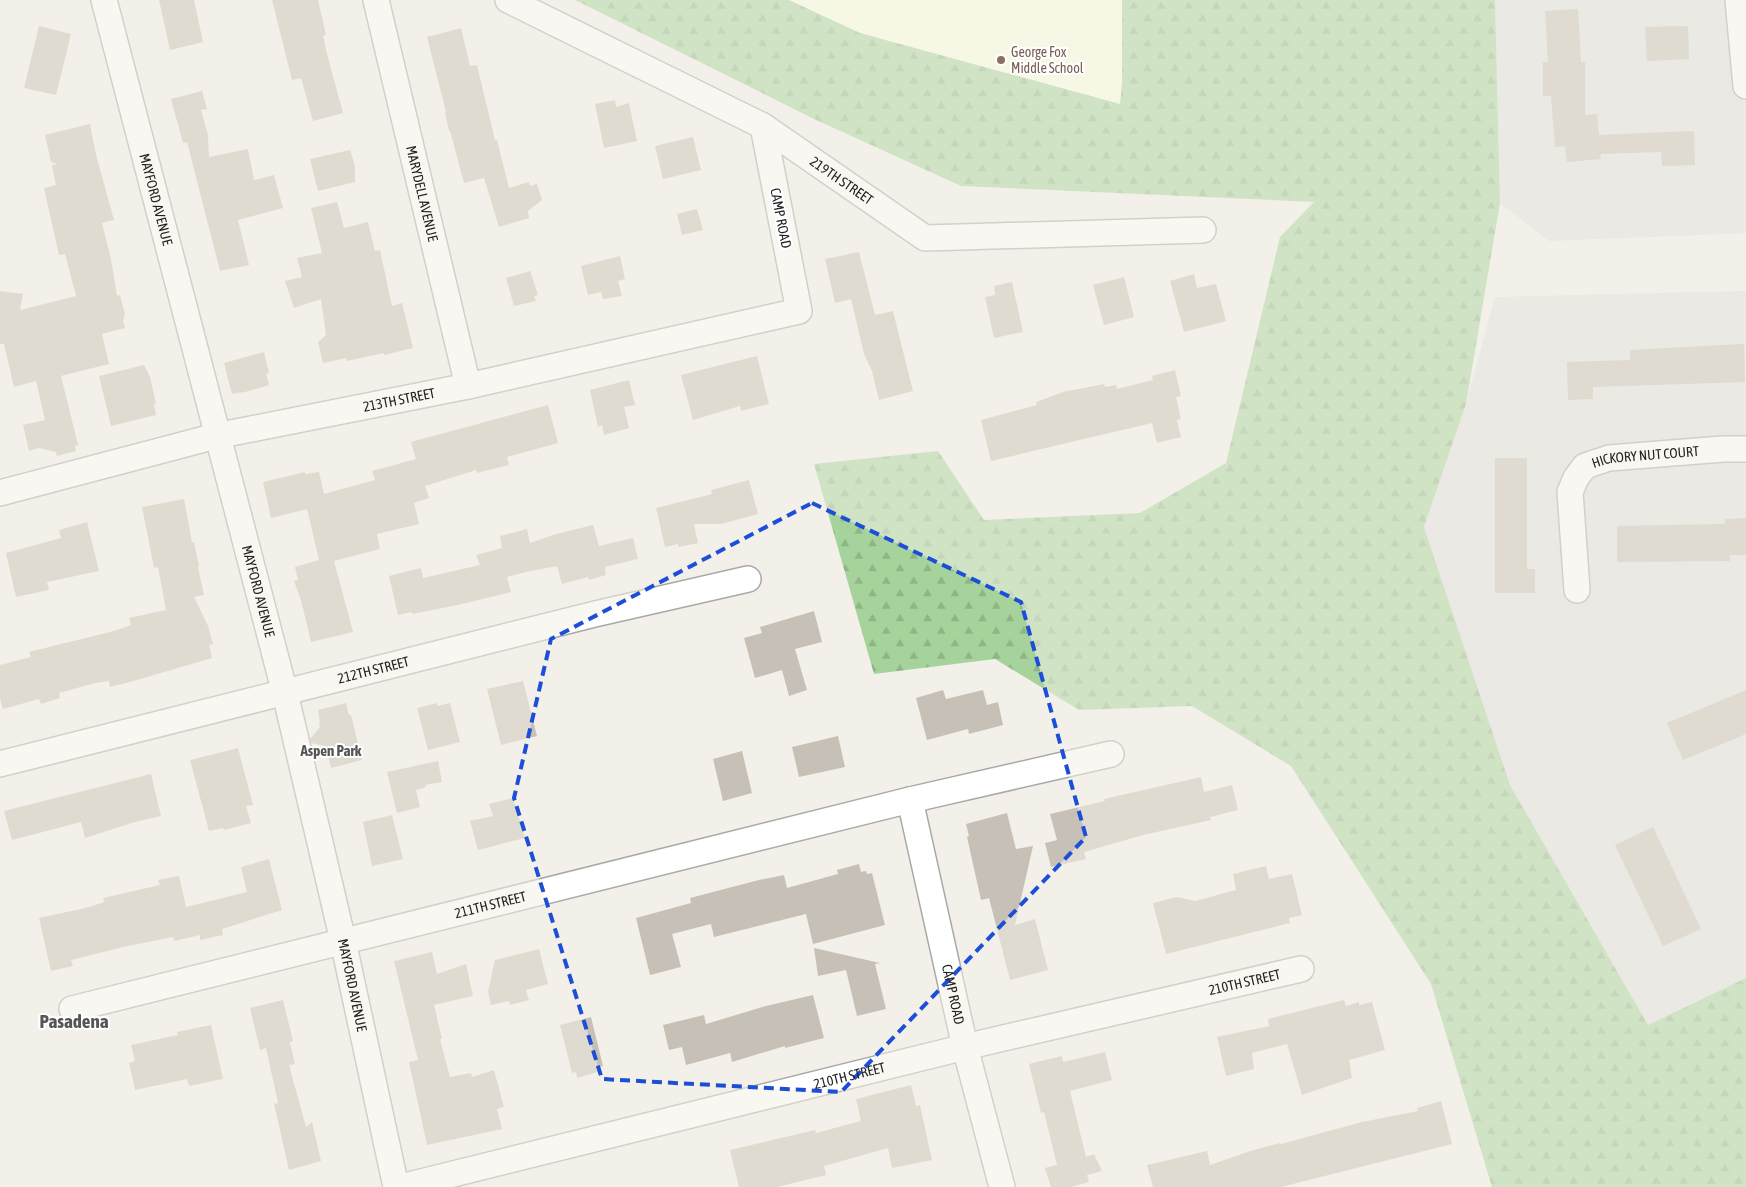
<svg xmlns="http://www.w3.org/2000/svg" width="1746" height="1187" font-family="'Asap Condensed',sans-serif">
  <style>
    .residential { fill: #e0dfdf }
    .education { fill: #fcffe4 }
    .forest { fill: url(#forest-firs) }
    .building { fill: #c7c0b7 }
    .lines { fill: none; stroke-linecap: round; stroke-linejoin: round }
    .minor-casing { stroke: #a9a9a9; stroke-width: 28 }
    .minor { stroke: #fff; stroke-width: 25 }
    .marked { fill: none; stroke: #1d4ed8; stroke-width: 4; stroke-dasharray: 10 6; stroke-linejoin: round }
    .education-dot { fill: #8d6e63; stroke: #fff; stroke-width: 2 }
    .labels { text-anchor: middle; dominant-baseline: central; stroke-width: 4; stroke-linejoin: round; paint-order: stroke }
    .education-label { font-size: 14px; fill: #785e54; stroke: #fff; text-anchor: start }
    .street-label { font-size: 14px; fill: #222; stroke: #fff }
    .neighbourhood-label { font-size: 15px; font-weight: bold; fill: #555; stroke: #fff }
    .district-label { font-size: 19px; font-weight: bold; fill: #555; stroke: #fff }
  </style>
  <defs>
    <pattern id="forest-firs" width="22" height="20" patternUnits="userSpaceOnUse" patternTransform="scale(1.25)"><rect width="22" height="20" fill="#a6d39b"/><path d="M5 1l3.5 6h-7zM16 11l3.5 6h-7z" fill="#8fb585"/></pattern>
  </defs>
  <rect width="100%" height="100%" fill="#f2f0e8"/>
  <g class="residential">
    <polygon points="1495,0 1746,0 1746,233 1549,241 1500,203"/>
    <polygon points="1746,291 1746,978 1648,1025 1510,785 1424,527 1466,404 1495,297"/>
  </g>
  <polygon class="education" points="575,0 1304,0 1315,202 961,186 814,119"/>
  <polygon class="forest" points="575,0 789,0 860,33 1120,104 1122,83 1122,0 1495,0 1500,203 1466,404 1424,527 1510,785 1648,1025 1746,978 1746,1187 1492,1187 1431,984 1291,766 1192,706 1079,710 995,659 874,674 814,464 938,451 984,520 1140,513 1226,463 1280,237 1314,202 961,186 814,119"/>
  <g class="building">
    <polygon points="159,0 194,0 203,42 170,50"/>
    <polygon points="272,0 318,0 326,35 323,36 326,50 343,113 313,121 301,78 292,80"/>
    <polygon points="1578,9 1581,62 1585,62 1585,115 1597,114 1599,135 1694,131 1695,165 1662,166 1661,152 1600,154 1601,159 1567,162 1565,146 1555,147 1551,96 1543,96 1543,62 1548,62 1545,11"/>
    <polygon points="39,26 71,34 56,95 24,88"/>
    <polygon points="1688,26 1689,59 1647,61 1645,27"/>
    <polygon points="461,28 470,66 477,65 495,140 497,140 509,188 529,182 530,186 537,184 542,200 528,211 529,218 499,227 484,178 464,183 450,131 449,131 445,113 446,112 427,37"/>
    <polygon points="202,91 207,109 201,110 208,135 209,157 248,149 254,180 274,175 283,208 238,220 249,265 220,271 187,142 183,143 171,99"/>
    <polygon points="615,100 616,107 629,103 637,141 604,148 595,104"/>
    <polygon points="90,124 96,155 114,220 102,223 111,259 117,296 120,295 125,314 123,321 125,328 102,334 109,364 61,376 78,445 75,446 76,451 57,456 56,452 39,448 29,451 23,425 45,420 36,381 14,387 4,344 0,344 0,291 23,294 20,310 76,296 65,254 59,255 44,188 56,185 52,165 58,164 51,162 45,135"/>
    <polygon points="693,137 701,170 663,179 655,146"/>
    <polygon points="350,150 355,166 355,182 318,191 310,159"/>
    <polygon points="337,202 344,228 368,222 375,251 380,250 392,306 402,303 413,348 384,355 384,353 347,361 346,358 323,363 318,342 326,335 321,299 294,308 285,281 302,277 297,258 322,253 311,208"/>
    <polygon points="697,209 703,230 682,235 677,214"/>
    <polygon points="859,252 875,315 893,311 913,391 879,400 872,371 864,354 851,299 835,303 825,259"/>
    <polygon points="620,256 625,279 618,281 622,296 603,299 601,292 588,295 581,266"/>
    <polygon points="530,271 538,295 534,296 536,301 514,306 506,278"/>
    <polygon points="1194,274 1197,288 1216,284 1226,321 1184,332 1170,281"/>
    <polygon points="1124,277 1134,317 1104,325 1093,285"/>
    <polygon points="1012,282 1023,332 994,338 985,297 995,295 994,286"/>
    <polygon points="1744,344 1745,382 1593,387 1593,399 1568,400 1567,362 1630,360 1630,350"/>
    <polygon points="264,352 269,373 266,374 269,385 242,393 242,392 232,394 224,363"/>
    <polygon points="757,356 769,404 741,411 740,406 693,420 681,375"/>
    <polygon points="144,365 150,377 156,403 154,404 156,415 111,426 99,376"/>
    <polygon points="1175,370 1181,396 1176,397 1181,419 1177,420 1181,437 1157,443 1152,423 991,461 981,420 1037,405 1036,402 1063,392 1104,384 1105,387 1116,385 1117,389 1153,380 1152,376"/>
    <polygon points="629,380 635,405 624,407 629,428 604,435 602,425 598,427 590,390"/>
    <polygon points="548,405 558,443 507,457 509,465 477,473 476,470 425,486 429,498 414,503 419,524 377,534 380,549 334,561 353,632 311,642 301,600 294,581 298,580 295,567 319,560 307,509 271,518 263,482 305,472 305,474 319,472 324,494 375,480 372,471 416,459 411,442"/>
    <polygon points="1495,458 1527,458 1527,569 1535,569 1535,593 1495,593"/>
    <polygon points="749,480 758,514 721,524 694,524 698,543 679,547 678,544 665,547 656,508 712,494 711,490"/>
    <polygon points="184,499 192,542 194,542 199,566 198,567 204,595 194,597 208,626 213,644 209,645 212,658 130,682 110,687 109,681 95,683 59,693 60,698 41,704 39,699 3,709 0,698 0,665 31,657 29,652 114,631 131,625 129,618 166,610 158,567 154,568 142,507"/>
    <polygon points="1746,518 1746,555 1730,555 1730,561 1617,562 1617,526 1725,524 1725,519"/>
    <polygon points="87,522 99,571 47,582 49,590 16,597 6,553 61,538 59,530"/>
    <polygon points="593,525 599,546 633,538 638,559 605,567 606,575 589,580 588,577 562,584 557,566 526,572 507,577 511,592 458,605 412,614 411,612 398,615 389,576 421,568 423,578 480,565 476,555 502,548 500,536 527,529 530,543 553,535"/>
    <polygon points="814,611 822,642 795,649 807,690 789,696 782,670 755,678 744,638 762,633 760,627"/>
    <polygon points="523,681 537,736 501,745 487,689"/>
    <polygon points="943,690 946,699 983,690 987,705 998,702 1003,725 969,734 968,729 927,740 916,698"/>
    <polygon points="1746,690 1746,734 1683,760 1667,723"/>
    <polygon points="346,703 349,715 351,715 362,760 331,768 326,746 311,743 310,739 320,727 319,722 320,722 318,710"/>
    <polygon points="437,703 437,706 450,703 460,742 428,750 417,708"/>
    <polygon points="838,736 845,767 799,777 792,747"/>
    <polygon points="238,748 253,805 246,806 251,823 224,830 223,828 209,831 190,760"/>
    <polygon points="742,751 752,793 723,801 713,759"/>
    <polygon points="438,761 442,782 425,785 426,787 416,790 420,807 397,813 387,772"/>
    <polygon points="151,774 161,816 135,822 85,838 81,822 12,840 4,811"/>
    <polygon points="1201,777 1204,792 1232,785 1238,810 1210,817 1211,820 1143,835 1084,852 1086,859 1051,867 1045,843 1057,840 1050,814 1105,801 1104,799"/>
    <polygon points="513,798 525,838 478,850 470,821 493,816 489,804"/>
    <polygon points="1007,813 1016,849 1033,846 1015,925 1035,919 1048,970 1010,980 989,898 981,900 967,837 969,836 966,824"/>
    <polygon points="392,815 403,859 372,866 363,822"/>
    <polygon points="1653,827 1701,929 1663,946 1615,845"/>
    <polygon points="269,859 282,910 222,929 223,935 200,940 200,935 174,941 173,937 123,947 71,960 73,966 51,971 39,918 90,907 104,902 103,898 160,885 158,880 179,876 186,907 247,892 241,867"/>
    <polygon points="859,864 861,872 866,871 867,874 872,873 885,925 813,944 806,914 714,937 711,924 672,934 681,967 650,975 636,918 691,903 690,898 759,880 784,875 787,888 838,874 837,870"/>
    <polygon points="1266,866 1269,879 1292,874 1302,915 1289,918 1290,923 1166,954 1153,903 1177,897 1195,901 1236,890 1233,874"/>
    <polygon points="814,948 880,963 875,964 886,1009 857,1016 846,970 818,976"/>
    <polygon points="539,949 548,984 526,990 529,1000 510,1005 509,1001 491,1005 488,992 495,960"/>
    <polygon points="432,952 437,974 466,964 473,996 434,1005 442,1039 440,1039 450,1077 471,1073 472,1077 494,1070 504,1107 497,1109 502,1129 427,1145 409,1062 418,1060 394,961"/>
    <polygon points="813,995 824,1038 785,1048 785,1046 732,1062 730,1053 686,1065 682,1047 669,1050 663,1025 704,1015 706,1024 766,1006"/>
    <polygon points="283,1000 293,1041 290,1042 295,1064 289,1065 306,1127 312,1122 321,1161 289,1170 274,1104 278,1103 266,1048 260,1050 250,1008"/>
    <polygon points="1344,1000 1346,1006 1359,1002 1359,1005 1372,1002 1385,1050 1349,1060 1352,1078 1302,1095 1287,1044 1252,1053 1254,1069 1226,1076 1217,1037 1269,1026 1268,1019"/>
    <polygon points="591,1017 603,1066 599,1067 600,1071 577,1078 576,1072 572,1073 560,1025"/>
    <polygon points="211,1025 223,1079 189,1086 187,1079 135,1090 129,1063 135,1061 131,1045 178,1035 177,1032"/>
    <polygon points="1105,1052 1112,1080 1070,1091 1086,1157 1094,1154 1102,1171 1087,1175 1089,1182 1071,1187 1051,1187 1045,1168 1057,1165 1044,1112 1041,1113 1029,1064 1062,1056 1063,1062"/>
    <polygon points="911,1085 916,1106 920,1105 932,1160 892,1168 888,1148 824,1166 826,1175 777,1187 739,1187 730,1150 815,1130 816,1133 861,1121 856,1099"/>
    <polygon points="1441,1101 1452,1144 1281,1187 1153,1187 1147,1165 1207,1151 1210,1165 1250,1151 1280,1143 1281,1144 1362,1122 1418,1111 1417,1108"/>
  </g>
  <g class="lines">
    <g class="minor-casing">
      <g id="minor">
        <path id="s1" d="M104,0L285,693L343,941L396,1187"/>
        <path id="s2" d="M376,0L468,386"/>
        <path id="s3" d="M508,0L763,126L925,238L1203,230"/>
        <polyline points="1738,0 1746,86"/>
        <path id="s4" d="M0,493L216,436L468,386L799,311L763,126"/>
        <path id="s5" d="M1577,590L1570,492L1576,478L1585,466L1609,458L1723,449H1746"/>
        <path id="s6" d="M0,764L595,614L748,579"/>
        <path id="s7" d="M910,800L965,1047L1002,1187"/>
        <path id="s8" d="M72,1009L910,800L1111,754"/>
        <path id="s9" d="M401,1187L965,1047L1301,969"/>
      </g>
    </g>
    <use href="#minor" class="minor"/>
  </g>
  <path d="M0 0H1746V1187H0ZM812,503L1021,602L1086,837L841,1092L602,1079L514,798L551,639Z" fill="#f2f0e8" fill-opacity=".55" fill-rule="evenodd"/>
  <path class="marked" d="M812,503L1021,602L1086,837L841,1092L602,1079L514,798L551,639Z"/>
  <circle class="education-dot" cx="1001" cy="60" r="5"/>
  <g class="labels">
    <g class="education-label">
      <text x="1011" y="52">George Fox<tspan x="1011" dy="16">Middle School</tspan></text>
    </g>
    <g class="street-label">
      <text stroke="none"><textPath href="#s3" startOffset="380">219TH STREET</textPath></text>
      <text stroke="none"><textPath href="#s2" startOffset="199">MARYDELL AVENUE</textPath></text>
      <text stroke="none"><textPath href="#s1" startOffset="206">MAYFORD AVENUE</textPath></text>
      <text transform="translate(781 218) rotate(79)">CAMP ROAD</text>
      <text stroke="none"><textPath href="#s4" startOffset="410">213TH STREET</textPath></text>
      <text stroke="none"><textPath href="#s5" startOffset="190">HICKORY NUT COURT</textPath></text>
      <text stroke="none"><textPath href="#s1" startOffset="611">MAYFORD AVENUE</textPath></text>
      <text stroke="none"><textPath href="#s6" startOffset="385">212TH STREET</textPath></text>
      <text stroke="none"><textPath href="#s8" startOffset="431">211TH STREET</textPath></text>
      <text stroke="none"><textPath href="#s9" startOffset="868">210TH STREET</textPath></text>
      <text stroke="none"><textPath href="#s1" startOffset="1016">MAYFORD AVENUE</textPath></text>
      <text stroke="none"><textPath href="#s7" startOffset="199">CAMP ROAD</textPath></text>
      <text stroke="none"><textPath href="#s9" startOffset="462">210TH STREET</textPath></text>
    </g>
    <g class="neighbourhood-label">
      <text x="331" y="750">Aspen Park</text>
    </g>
    <g class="district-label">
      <text x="74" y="1021">Pasadena</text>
    </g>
  </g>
</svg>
